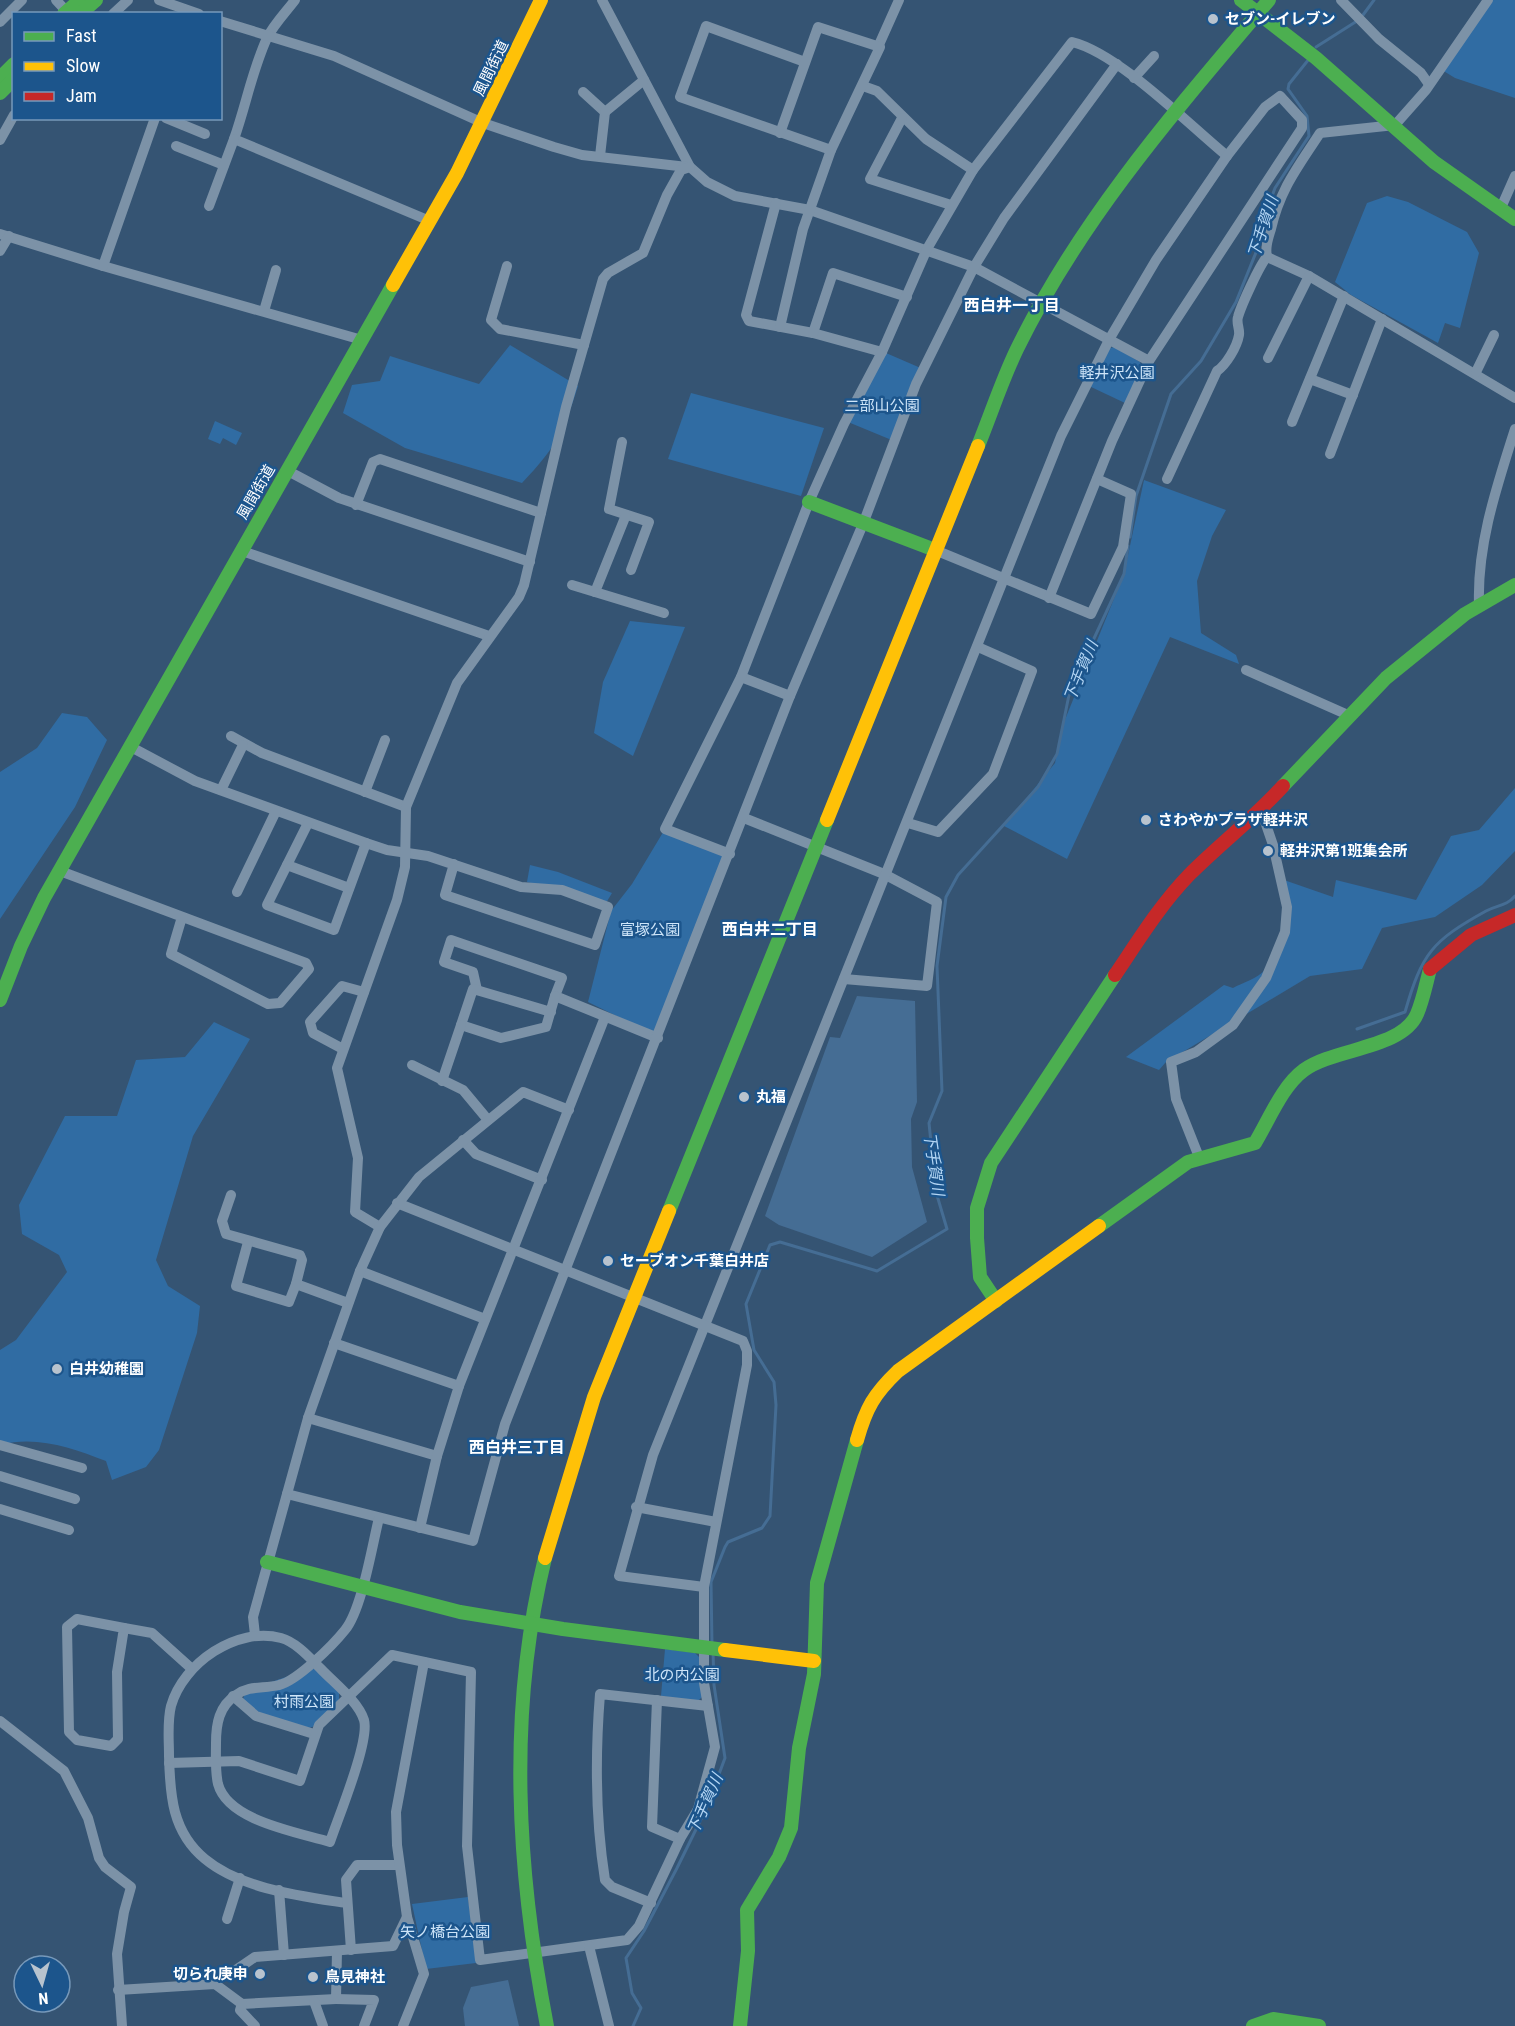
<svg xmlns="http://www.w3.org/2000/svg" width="1515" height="2026" font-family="'Roboto Condensed','Noto Sans JP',sans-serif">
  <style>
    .green { fill: #306ca3 }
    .water { fill: #456d94 }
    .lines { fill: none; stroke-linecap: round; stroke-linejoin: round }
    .stream { stroke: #456d94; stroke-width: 3 }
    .street { stroke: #7c92a7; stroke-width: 10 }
    .fast { stroke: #4caf50; stroke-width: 14 }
    .slow { stroke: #ffc107; stroke-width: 14 }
    .jam { stroke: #c62828; stroke-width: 14 }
    .poi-dot { fill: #b8c3ce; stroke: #1c558c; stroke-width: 2 }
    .labels { text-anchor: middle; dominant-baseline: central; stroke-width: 5; stroke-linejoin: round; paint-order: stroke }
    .poi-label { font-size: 15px; font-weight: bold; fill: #fff; stroke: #1c558c; text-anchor: start }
    .street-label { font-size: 15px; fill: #fff; stroke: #1c558c }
    .park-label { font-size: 15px; fill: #cee5f9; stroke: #1c558c }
    .water-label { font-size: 16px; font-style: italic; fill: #b4d6f4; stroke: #1c558c }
    .neighbourhood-label { font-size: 16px; font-weight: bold; fill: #fff; stroke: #1c558c }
  </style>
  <rect width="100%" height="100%" fill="#355473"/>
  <g class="green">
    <polygon points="1492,0 1515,0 1515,98 1455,78 1442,70"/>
    <polygon points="1387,196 1408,202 1467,232 1479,253 1460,328 1445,323 1438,343 1351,295 1335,282 1367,203"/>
    <path d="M510,345L578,386C563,433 557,446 522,483L405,448L343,413L352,385L380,381L390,356L479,384Z"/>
    <polygon points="1114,347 1140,362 1142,368 1125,403 1089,386 1107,349"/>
    <polygon points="886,353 923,369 894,441 848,422"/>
    <polygon points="691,393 824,428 801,496 668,459"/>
    <polygon points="215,421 242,433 236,445 223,438 220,444 208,439"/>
    <polygon points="1144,480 1226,510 1212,536 1197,581 1201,633 1236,655 1239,664 1170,637 1067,859 1004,826 1055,763 1062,727 1124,574"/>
    <polygon points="630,621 685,627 633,756 594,733 603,682"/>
    <polygon points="62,713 87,717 107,740 75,807 0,919 0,772 37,748"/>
    <path d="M1515,788V851L1482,885L1435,917L1382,928L1362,969L1310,976L1166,1062L1159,1070L1126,1057L1224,985L1233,988C1242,983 1258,978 1265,970C1294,940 1294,918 1284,880L1333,897L1336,880L1416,900L1451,836L1479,830Z"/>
    <polygon points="665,829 724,857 657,1036 588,1002 611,911 632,884"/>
    <polygon points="530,865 558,872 612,893 606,903 527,882"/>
    <path d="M214,1022L250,1039L193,1136L156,1260L168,1286L200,1306L197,1333L159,1450L146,1467L112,1480L106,1461C72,1448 36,1435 0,1445V1350L16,1340L67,1272L59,1255L22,1234L19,1205L65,1116H117L136,1060L185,1057Z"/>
    <polygon points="665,1649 695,1653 700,1658 703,1696 698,1701 661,1696"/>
    <polygon points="309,1669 316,1669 339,1691 339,1700 315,1726 309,1728 260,1713 243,1700 245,1691"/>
    <polygon points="468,1897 476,1963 426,1969 412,1904"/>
  </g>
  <g class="water">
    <polygon points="857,996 915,1001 917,1102 911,1119 912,1167 927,1222 872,1257 779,1225 765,1216 830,1037 840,1038"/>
    <polygon points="508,1980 519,2026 465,2026 463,2008 471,1987"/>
  </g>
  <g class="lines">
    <g class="stream">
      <polyline points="1363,15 1374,0"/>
      <polyline points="1316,47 1357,21"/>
      <polyline points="1130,537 1136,496 1171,394 1201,361 1236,302 1259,245 1261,226 1275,188 1309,136 1307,116 1288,89 1289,84 1309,59"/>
      <path d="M1357,1029L1405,1012C1422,953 1432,941 1486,911C1497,905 1507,906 1515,896"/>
      <polyline points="712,1645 711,1582 725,1547 728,1542 762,1528 770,1516 776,1405 774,1382 754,1350 746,1304 770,1245 780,1242 877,1271 947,1229 936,1192 929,1123 942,1091 937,966 946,897 958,875 1038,787 1057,754 1070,690 1124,574 1128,546"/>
      <polyline points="633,2026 641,2008 632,1993 626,1958 644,1931 677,1868 706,1809 725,1758 714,1685 713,1651"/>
    </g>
    <g class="street">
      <polyline points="56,0 69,14"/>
      <polyline points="159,0 199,14"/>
      <path d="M295,0C286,12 274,24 267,38C252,71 246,105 234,139L430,221"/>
      <polyline points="602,0 690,167 707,182 735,196 810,210 974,267 1149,361"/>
      <polyline points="1341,0 1379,39 1421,73 1428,83"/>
      <polyline points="113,14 128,0"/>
      <polyline points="220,21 334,56 483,123 554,147 582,155 687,167"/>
      <polyline points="0,22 22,0"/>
      <polyline points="878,47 899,0"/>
      <polyline points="805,62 706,26 680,97 831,150"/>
      <polyline points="1134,78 1154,56"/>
      <polyline points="863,86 877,91 926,139 973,170"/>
      <polyline points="583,92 605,112 600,156"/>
      <polyline points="605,112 644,80"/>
      <polyline points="166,118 205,134"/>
      <polyline points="902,118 870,179 951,205"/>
      <polyline points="0,140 14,115"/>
      <polyline points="176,146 224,165"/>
      <polyline points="776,203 746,315 749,321 813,333 882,352"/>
      <polyline points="209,206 234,139"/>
      <polyline points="1500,210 1515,176"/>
      <polyline points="0,234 103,266 362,340"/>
      <polyline points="0,251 9,236"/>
      <polyline points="1267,257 1309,276 1515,398"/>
      <polyline points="103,266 155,118"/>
      <polyline points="507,266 491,320 500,329 584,345"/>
      <polyline points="264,311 276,270"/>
      <polyline points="780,327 803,229 831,150 880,47 818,27 780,133"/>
      <polyline points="813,333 833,273 907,297"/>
      <polyline points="1268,358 1309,276"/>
      <polyline points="1476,372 1494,335"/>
      <polyline points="1310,379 1353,395"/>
      <polyline points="1292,422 1344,296"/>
      <polyline points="622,442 609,509 649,522 631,570"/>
      <polyline points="1330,454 1382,319"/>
      <polyline points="288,471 339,498 530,562"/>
      <path d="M1167,479L1217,371C1226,365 1237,347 1239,335C1240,329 1236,323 1238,317C1241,306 1260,264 1267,257C1265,247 1268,239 1271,229C1280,189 1298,167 1320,133L1395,125L1426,90L1488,0"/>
      <polyline points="356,505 373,462 380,459 541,513"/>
      <polyline points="626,515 595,592 664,613"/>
      <polyline points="935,550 1091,614 1123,547 1131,494 1097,479"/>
      <polyline points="242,551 489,636"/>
      <polyline points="572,585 595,592"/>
      <path d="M1479,604C1477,544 1497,486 1515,429"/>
      <polyline points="1246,670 1348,715"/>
      <polyline points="741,677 790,696"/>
      <polyline points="231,736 262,753 406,807"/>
      <polyline points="131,747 195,781 366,843 387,850 428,856 521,887 562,890 608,907 595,945 445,895 454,864"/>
      <polyline points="221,790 243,745"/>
      <polyline points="365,792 385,740"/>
      <polyline points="744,818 884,874 937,902 927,986 844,979"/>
      <polyline points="308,823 267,905 334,930 366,843"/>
      <polyline points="908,823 938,832 993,774 1032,671 978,647"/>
      <path d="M730,854L665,829L741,677L809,502L844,424L882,352L927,249L973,170L1072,42C1118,53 1188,124 1227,156"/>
      <polyline points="287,865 349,888"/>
      <polyline points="60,871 306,963 309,969 280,1003 268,1004 171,954 182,917"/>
      <polyline points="237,892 276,811"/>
      <polyline points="477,990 473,972 444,962 451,940 562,978 555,996 658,1038"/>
      <polyline points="551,1012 473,989 461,1025 501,1038 546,1027 555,996"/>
      <polyline points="343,1049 313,1033 310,1022 342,986 364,992"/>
      <polyline points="412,1065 463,1090 488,1120"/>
      <polyline points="442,1081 461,1025"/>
      <polyline points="463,1140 476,1154 542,1180"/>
      <polyline points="1199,1157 1176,1099 1171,1062 1196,1052 1233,1025 1266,978 1285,932 1287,907 1273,845 1261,810"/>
      <polyline points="231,1195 222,1221 226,1234 300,1255 302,1260 296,1284 348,1303"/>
      <polyline points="380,1227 355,1212 358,1158 337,1068 397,900 405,867 406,807 457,683 519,597 524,585 566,407 603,279 608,273 643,253 667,195 681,170 690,167"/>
      <polyline points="248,1242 236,1286 289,1302 296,1284"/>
      <polyline points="360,1271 485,1319"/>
      <polyline points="334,1343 459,1386"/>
      <polyline points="308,1418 437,1456"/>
      <polyline points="0,1445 82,1468"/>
      <polyline points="0,1476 75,1499"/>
      <polyline points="287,1494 473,1541 505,1424 790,696 863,524 916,384 974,267 1004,218 1117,64"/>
      <polyline points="636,1507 716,1522"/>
      <polyline points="0,1509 69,1530"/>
      <polyline points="420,1528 437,1456 459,1386 605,1017"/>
      <polyline points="704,1587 619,1576 653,1455 1061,436 1110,338 1156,260 1227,156 1265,107 1280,96 1302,120 1302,128 1149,361 1112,441 1049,598"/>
      <polygon points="77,1619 124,1628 117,1672 118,1739 111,1746 77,1740 69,1732 67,1627"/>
      <polyline points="124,1628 152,1633 192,1669"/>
      <polyline points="255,1635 253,1617 308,1418 360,1271 380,1227 419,1177 523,1092 569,1110"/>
      <polyline points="233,1696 256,1716 314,1734"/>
      <polyline points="657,1700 652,1827 680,1839"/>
      <polyline points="0,1721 64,1771 88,1818 99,1858 105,1867 131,1887 124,1912 117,1954 122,2026"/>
      <polyline points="169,1763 239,1761 300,1781 319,1725 392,1655 471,1672 467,1846 480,1960 627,1940 639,1926 680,1839 698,1809 715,1747 704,1683 704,1587 747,1365 747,1351 743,1341 397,1203"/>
      <polyline points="279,1890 284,1955"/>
      <path d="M346,1903C301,1896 241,1889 205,1859C172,1832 170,1795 169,1756C169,1739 167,1722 171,1706C183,1663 237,1626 281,1638C296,1642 310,1658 320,1668C334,1683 358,1701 364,1720C370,1741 338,1818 330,1842C297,1832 228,1821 218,1784C215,1771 216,1756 216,1743C216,1724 219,1706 236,1695C250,1685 263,1689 279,1685C297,1681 333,1645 345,1630C362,1609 372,1546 379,1518"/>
      <path d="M651,1903L612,1887L605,1880C595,1817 595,1757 600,1694L708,1706"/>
      <polyline points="227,1919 240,1878"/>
      <polyline points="589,1946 609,2026"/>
      <polyline points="351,1950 346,1880 357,1865 399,1865"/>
      <polyline points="215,1984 220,1975 233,1972 255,1957 393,1946 407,1917"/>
      <polyline points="118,1990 215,1984 242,2004 336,1999 337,1951"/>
      <polyline points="336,1999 374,2000 364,2026"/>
      <polyline points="314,2001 323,2026"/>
      <polyline points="242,2004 240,2010 255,2026"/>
      <polyline points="403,2026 424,1974 407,1917 397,1845 396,1812 424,1662"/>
    </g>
    <g class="fast">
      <polyline points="1241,0 1316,58 1434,162 1515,219"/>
      <polyline points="64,14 80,0"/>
      <polyline points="80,14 96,0"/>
      <polyline points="0,78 14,64"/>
      <polyline points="0,93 14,79"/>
      <path d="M978,446C991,414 1002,380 1017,349C1081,218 1176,110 1269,0"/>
      <polyline points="809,502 935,550"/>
      <polyline points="1283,786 1386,678 1465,614 1515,585"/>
      <polyline points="0,1000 21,946 44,898 393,285"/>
      <polyline points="669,1211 827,820"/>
      <path d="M1099,1226L1188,1162L1255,1143C1269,1120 1282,1086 1304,1070C1334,1048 1402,1049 1417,1014C1423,1000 1426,984 1430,969"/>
      <polyline points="996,1301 980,1277 977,1238 977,1208 991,1163 1115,975"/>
      <path d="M545,1558C507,1712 517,1872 547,2026"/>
      <polyline points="267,1562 460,1612 563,1629 725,1650"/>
      <polyline points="740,2026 748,1951 747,1910 779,1857 791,1828 799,1748 814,1674 817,1583 857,1440"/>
      <polyline points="1253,2026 1273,2019 1319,2026"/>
    </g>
    <g class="slow">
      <polyline points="393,285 457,173 541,0"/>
      <polyline points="827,820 978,446"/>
      <path d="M857,1440C866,1408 874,1394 898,1371L1099,1226"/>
      <polyline points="545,1558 594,1397 669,1211"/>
      <polyline points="725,1650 814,1661"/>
    </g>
    <g class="jam">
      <polyline points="1430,969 1471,935 1515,915"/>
      <path d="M1115,975C1138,941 1160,905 1189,875C1220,844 1254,818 1283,786"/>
    </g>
  </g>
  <g class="poi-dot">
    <circle cx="1213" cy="19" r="6"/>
    <circle cx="1146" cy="820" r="6"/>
    <circle cx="1268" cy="851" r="6"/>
    <circle cx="744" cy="1097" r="6"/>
    <circle cx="608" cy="1261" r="6"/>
    <circle cx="57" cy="1369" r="6"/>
    <circle cx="260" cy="1974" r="6"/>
    <circle cx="313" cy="1977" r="6"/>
  </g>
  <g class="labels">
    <g class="poi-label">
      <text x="1225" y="19">セブン-イレブン</text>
      <text x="1158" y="820">さわやかプラザ軽井沢</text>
      <text x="1280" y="851">軽井沢第1班集会所</text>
      <text x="756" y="1097">丸福</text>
      <text x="620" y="1261">セーブオン千葉白井店</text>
      <text x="69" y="1369">白井幼稚園</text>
      <text x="248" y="1974" text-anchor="end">切られ庚申</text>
      <text x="325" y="1977">鳥見神社</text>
    </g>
    <g class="street-label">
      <text transform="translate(491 68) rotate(-64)">風間街道</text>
      <text transform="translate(256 492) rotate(-60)">風間街道</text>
    </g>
    <g class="park-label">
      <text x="1117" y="373">軽井沢公園</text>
      <text x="882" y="406">二部山公園</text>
      <text x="650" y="930">富塚公園</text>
      <text x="682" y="1675">北の内公園</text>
      <text x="304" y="1702">村雨公園</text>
      <text x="445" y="1932">矢ノ橋台公園</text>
    </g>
    <g class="water-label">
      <text transform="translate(1263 227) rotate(-72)">下手賀川</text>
      <text transform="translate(1081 671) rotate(-68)">下手賀川</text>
      <text transform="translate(934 1164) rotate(82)">下手賀川</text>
      <text transform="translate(705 1804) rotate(-66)">下手賀川</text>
    </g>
    <g class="neighbourhood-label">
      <text x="1012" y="305">西白井一丁目</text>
      <text x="770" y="929">西白井二丁目</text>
      <text x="517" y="1447">西白井三丁目</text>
    </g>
  </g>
  <rect x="12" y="12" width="210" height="108" fill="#1c558c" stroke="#7799ba" stroke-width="1.5"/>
  <rect x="24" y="32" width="30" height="9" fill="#4caf50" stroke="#7799ba" stroke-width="1.5"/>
  <text x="66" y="42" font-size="18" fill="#ffffff">Fast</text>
  <rect x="24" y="62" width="30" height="9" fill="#ffc107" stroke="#7799ba" stroke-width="1.5"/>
  <text x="66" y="72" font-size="18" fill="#ffffff">Slow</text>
  <rect x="24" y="92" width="30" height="9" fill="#c62828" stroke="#7799ba" stroke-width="1.5"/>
  <text x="66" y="102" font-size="18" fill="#ffffff">Jam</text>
  <g transform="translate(42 1984) rotate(175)"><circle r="28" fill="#1c558c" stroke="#7799ba" stroke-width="1.5"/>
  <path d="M0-4.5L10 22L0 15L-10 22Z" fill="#b8c3ce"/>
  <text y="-9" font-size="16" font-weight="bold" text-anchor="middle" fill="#ffffff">N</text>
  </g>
</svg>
